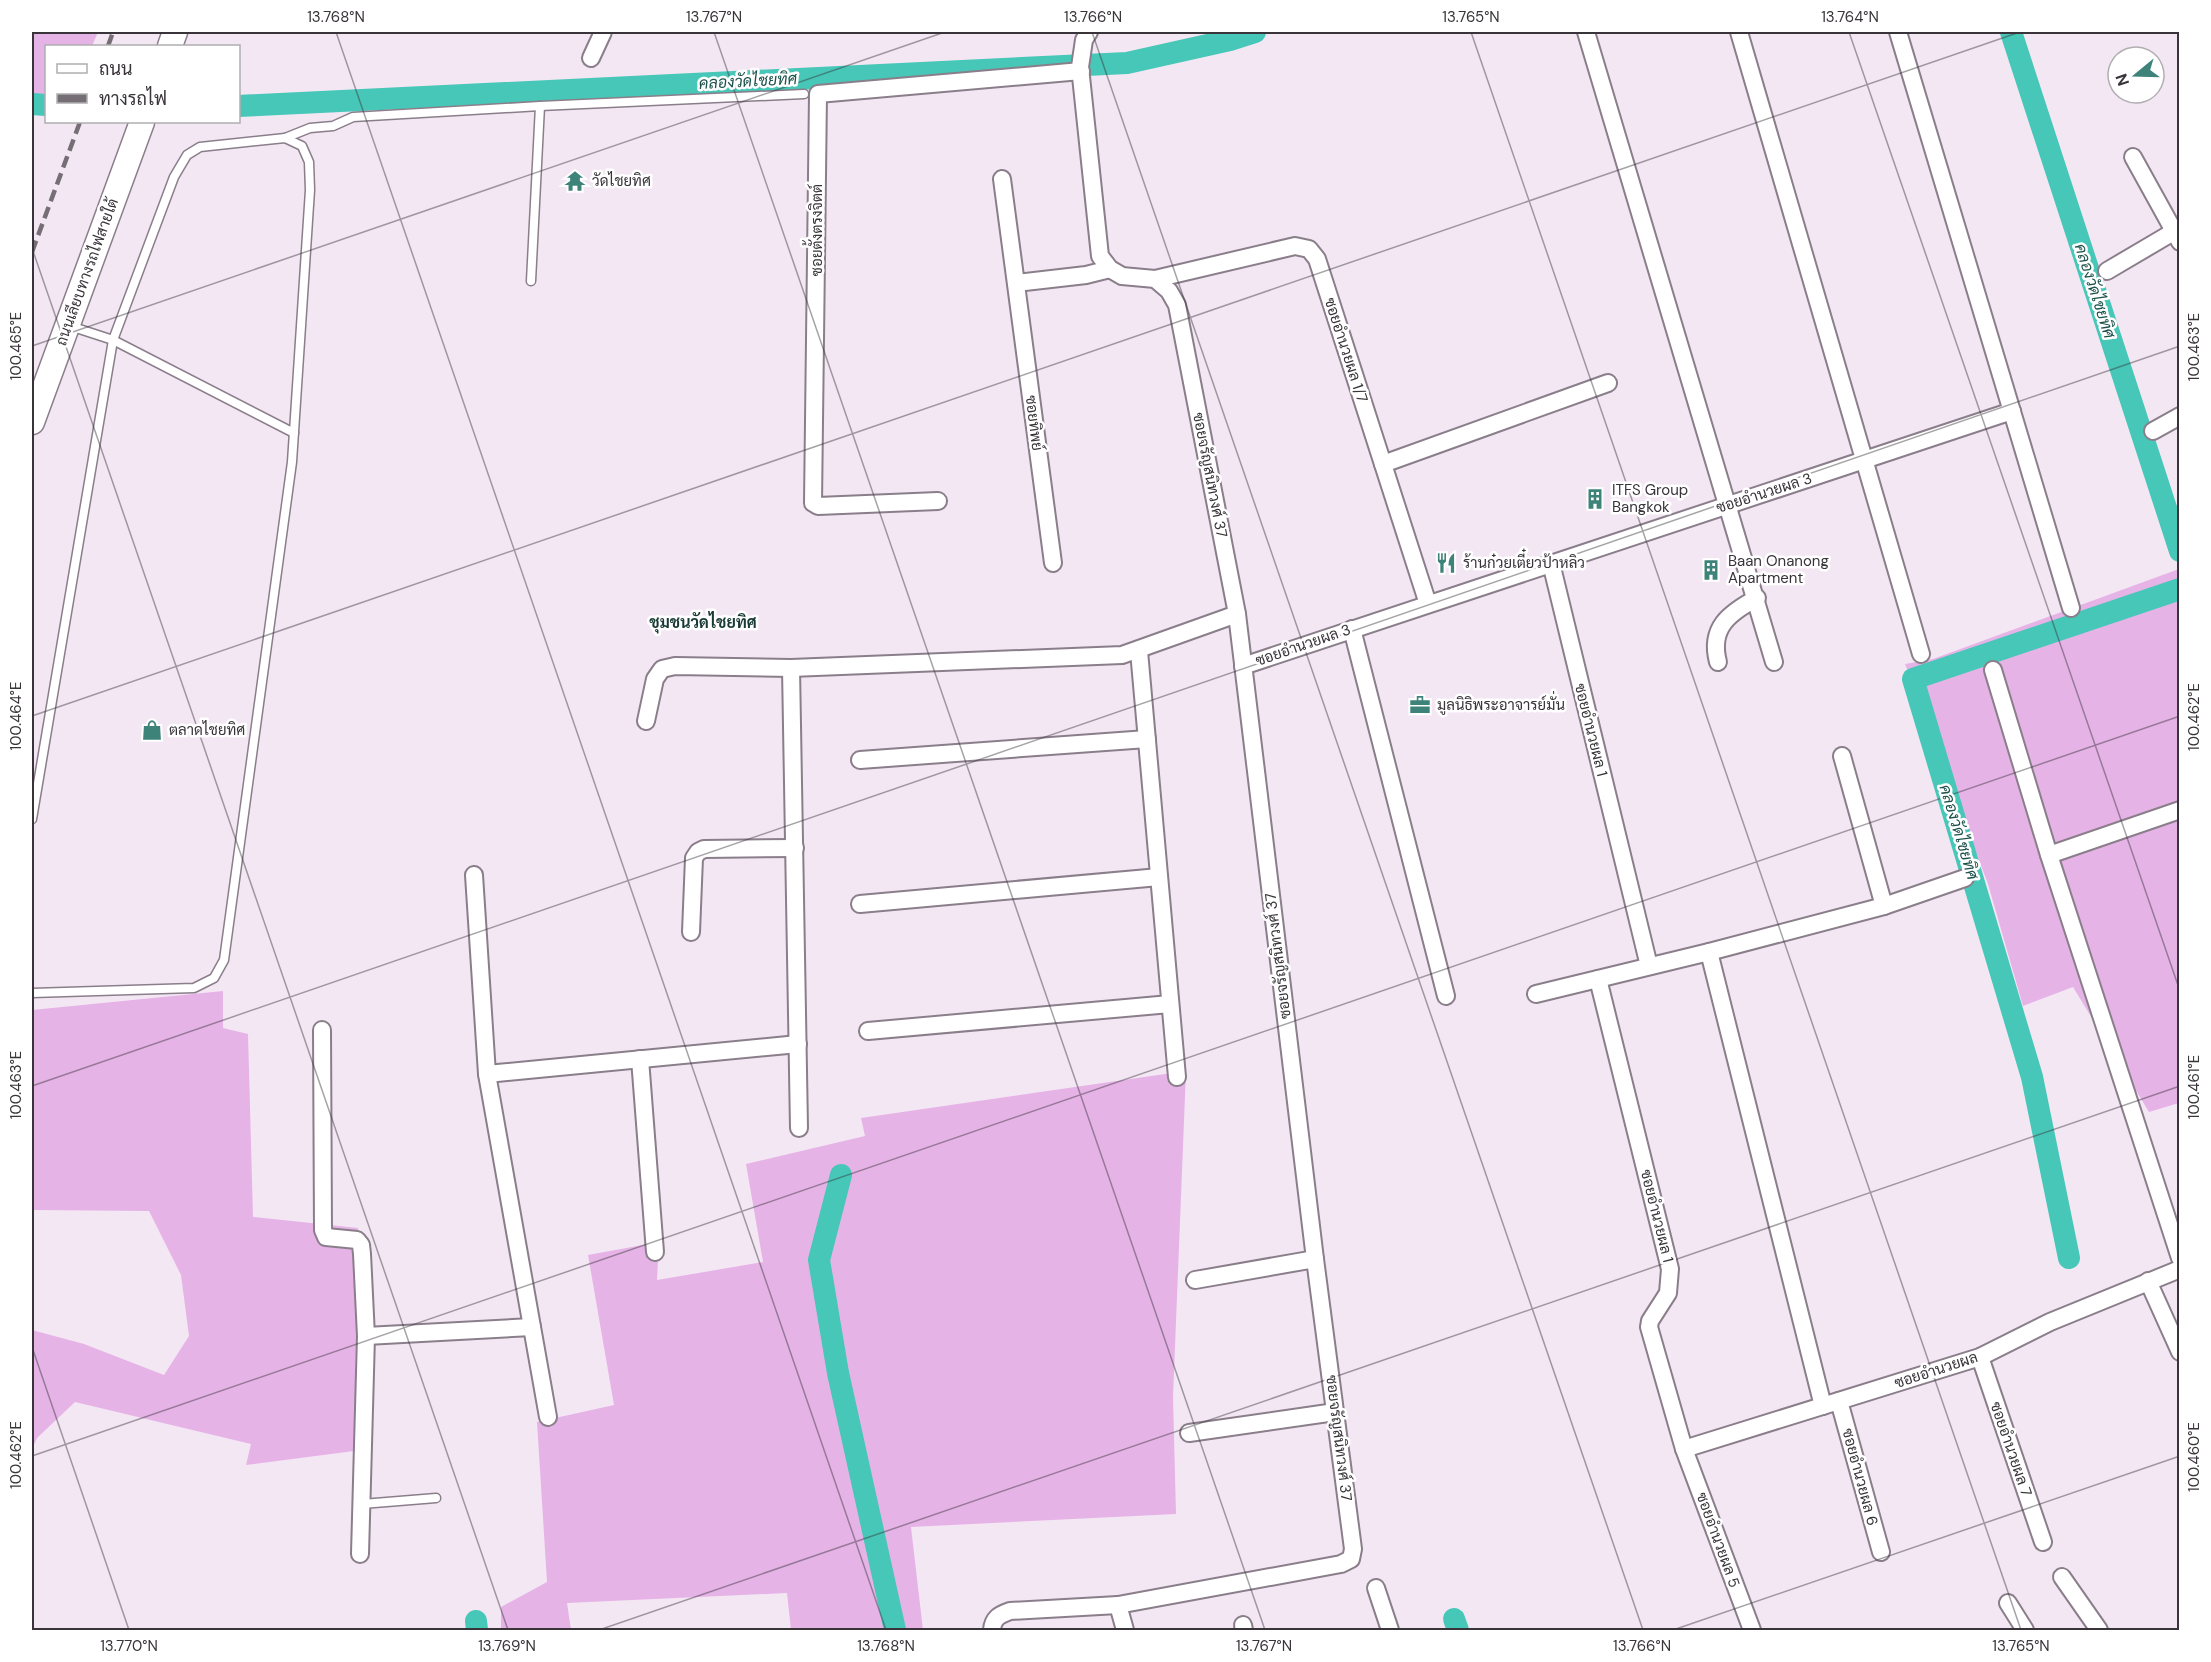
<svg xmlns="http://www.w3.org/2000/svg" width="2211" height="1662" font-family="'DM Sans',Sarabun,sans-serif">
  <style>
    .green { fill: #e6b3e7 }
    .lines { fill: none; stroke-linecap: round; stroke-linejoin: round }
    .canal { stroke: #46c7b7; stroke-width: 22 }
    .lane-casing { stroke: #8a7e8a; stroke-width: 11 }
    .street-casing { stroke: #8a7e8a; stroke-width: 20 }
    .secondary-casing { stroke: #8a7e8a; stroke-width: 27 }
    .lane { stroke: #fff; stroke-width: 8 }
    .street { stroke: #fff; stroke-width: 16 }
    .secondary { stroke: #fff; stroke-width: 24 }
    .rail { stroke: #756e75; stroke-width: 4.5; stroke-dasharray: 12 6; stroke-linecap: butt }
    .ticks { fill: none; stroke: #383439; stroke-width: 1.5; stroke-opacity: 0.45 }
    .labels { text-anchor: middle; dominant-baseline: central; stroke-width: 5; stroke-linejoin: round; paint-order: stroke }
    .poi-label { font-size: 15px; fill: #383439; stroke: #fff; text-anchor: start }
    .street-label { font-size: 15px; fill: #383439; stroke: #fff }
    .water-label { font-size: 16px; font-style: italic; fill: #1c524b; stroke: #fff }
    .neighbourhood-label { font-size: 16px; font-weight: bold; fill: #193a35; stroke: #fff }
    .neatline { fill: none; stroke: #383439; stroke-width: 2 }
    .ticks-label { font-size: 15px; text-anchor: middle; fill: #383439 }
  </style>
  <rect width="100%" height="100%" fill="#f4e7f4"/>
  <g class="green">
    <polygon points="32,32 98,32 92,46 46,46 46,98 32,95"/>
    <polygon points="2179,569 2179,1103 2149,1112 2073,987 2023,1006 1988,884 1905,664 1933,659"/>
    <polygon points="223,991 223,1028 248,1034 253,1217 358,1228 354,1451 246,1465 251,1444 75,1402 37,1438 32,1449 32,1330 84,1344 164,1375 189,1336 181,1275 149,1211 32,1210 32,1010"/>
    <polygon points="1186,1071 1173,1397 1176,1514 911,1527 923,1630 791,1630 787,1593 567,1603 571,1630 501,1630 501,1607 547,1582 537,1422 614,1405 588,1255 659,1242 657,1280 763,1262 746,1164 865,1136 861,1118"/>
  </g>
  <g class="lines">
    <g class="canal">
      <polyline points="2011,32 2180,551"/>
      <polyline points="32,104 46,105"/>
      <polyline points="238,106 1127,63 1230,40 1255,32"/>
      <polyline points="841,1175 819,1260 838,1373 895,1630"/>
      <polyline points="2069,1258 2032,1077 1913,679 2180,589"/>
      <polyline points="1454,1619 1458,1630"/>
      <polyline points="476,1621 477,1630"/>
    </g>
    <g class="lane-casing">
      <g id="lane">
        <polyline points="285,138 310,128 333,126 353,117 540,106 804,94"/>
        <polyline points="531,281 540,106"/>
        <polyline points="70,326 113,340 294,433"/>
        <polyline points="32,819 113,340 174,177 187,155 200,147 285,138 302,146 309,162 310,190 292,462 224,960 214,978 194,988 32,993"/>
        <polyline points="362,1504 436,1498"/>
      </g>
    </g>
    <g class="street-casing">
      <g id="street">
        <polyline points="1586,32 1774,662"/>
        <polyline points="1739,32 1921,654"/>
        <polyline points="1898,32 2071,608"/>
        <polyline points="591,58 603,32"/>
        <polyline points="2133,157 2180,242"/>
        <polyline points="1002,179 1053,563"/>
        <polyline points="2107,271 2180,228"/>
        <polyline points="1155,279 1295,246 1309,249 1317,259 1428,604"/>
        <polyline points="1016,283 1086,275 1110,269"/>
        <polyline points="2153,431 2180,416"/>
        <polyline points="1383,464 1608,383"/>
        <polyline points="938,501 818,506 813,503 818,94 1081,71"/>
        <polyline points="1551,563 1649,966"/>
        <polyline points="1352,629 1446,996"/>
        <polyline points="1139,651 1177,1077"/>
        <path d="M1718,662C1709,628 1729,613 1757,598"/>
        <polyline points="1243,666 2012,411"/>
        <polyline points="791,668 799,1128"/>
        <polyline points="1993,670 2049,855 2180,1258"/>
        <polyline points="646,721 655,679 662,669 675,666 791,668 1122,655 1237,614"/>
        <polyline points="1842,756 1884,906"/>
        <polyline points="860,760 1147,739"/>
        <polyline points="2049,855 2180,810"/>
        <polyline points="474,875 487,1074 548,1417"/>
        <polyline points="860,904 1159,877"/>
        <polyline points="691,932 694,858 698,852 704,849 795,848"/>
        <polyline points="1709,952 1823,1406"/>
        <polyline points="1598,979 1670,1269 1668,1293 1650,1321 1649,1327 1684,1449 1752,1630"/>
        <polyline points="1536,994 1709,952 1884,906 1965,878"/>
        <polyline points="322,1030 323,1230 326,1237 357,1240 361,1245 362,1254 366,1336 360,1554"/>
        <polyline points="868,1031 1170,1004"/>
        <polyline points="640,1059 655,1252"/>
        <polyline points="487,1074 798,1044"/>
        <polyline points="1195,1280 1315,1259"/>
        <polyline points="2148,1281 2180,1352"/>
        <polyline points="366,1336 532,1327"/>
        <polyline points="1980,1357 2043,1542"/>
        <polyline points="1839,1401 1881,1552"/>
        <polyline points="1189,1433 1335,1412"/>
        <polyline points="1684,1449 1980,1357 2050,1322 2180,1269"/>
        <polyline points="2062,1577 2099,1630"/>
        <polyline points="1376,1588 1390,1630"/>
        <polyline points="2008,1603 2025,1630"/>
        <polyline points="1118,1605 1125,1630"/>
        <polyline points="1243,1625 1244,1630"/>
        <path d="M992,1630C993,1618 999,1615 1010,1611L1118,1605L1341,1564L1351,1559L1353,1549L1315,1259L1237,614L1177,305L1169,291L1155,279L1122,276L1110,269L1100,256L1080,67L1084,40L1089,32"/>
      </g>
    </g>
    <g class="secondary-casing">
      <g id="secondary">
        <polyline points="170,46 175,32"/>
        <polyline points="32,422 142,122"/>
      </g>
    </g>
    <use href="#lane" class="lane"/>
    <use href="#street" class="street"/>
    <use href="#secondary" class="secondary"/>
    <g class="rail">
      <polyline points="108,46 113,32"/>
      <polyline points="32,252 80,122"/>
    </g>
  </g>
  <path class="ticks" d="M336,32L886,1630M714,32L1265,1630M1092,32L1643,1630M1471,32L2021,1630M1849,32L2180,991M32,248L508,1630M32,346L945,32M32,716L2020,32M32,1086L2180,346M32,1347L129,1630M32,1456L2180,716M599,1630L2180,1086M1673,1630L2180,1456"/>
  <defs>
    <g id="temple-bare" transform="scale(1.62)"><path d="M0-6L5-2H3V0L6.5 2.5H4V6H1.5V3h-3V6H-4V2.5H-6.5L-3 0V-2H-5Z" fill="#3d8379" stroke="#fff" stroke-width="2.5" paint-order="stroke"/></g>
    <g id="building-bare" transform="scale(1.62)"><path d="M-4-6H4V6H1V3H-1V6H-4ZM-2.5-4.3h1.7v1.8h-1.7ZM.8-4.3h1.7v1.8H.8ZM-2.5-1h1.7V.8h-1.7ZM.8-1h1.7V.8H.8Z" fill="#3d8379" stroke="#fff" stroke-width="2.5" paint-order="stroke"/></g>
    <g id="restaurant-bare" transform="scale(1.62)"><path d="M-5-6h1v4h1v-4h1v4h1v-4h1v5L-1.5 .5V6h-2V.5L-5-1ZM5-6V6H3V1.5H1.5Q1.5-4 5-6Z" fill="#3d8379" stroke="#fff" stroke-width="2.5" paint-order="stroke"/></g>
    <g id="office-bare" transform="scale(1.62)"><path d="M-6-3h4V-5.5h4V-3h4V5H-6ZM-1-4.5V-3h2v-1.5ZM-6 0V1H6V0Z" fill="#3d8379" stroke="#fff" stroke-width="2.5" paint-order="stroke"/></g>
    <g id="shop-bare" transform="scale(1.62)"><path d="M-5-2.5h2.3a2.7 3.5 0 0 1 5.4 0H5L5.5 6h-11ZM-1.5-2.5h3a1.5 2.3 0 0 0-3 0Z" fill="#3d8379" stroke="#fff" stroke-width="2.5" paint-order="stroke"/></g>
  </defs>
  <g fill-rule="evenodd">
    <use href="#temple-bare" x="575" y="181"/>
    <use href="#building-bare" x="1595" y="499"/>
    <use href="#restaurant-bare" x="1446" y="563"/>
    <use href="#building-bare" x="1711" y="570"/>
    <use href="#office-bare" x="1420" y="705"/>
    <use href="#shop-bare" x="152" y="730"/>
  </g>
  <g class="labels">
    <g class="poi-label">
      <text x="592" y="181">วัดไชยทิศ</text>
      <text x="1612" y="490">ITFS Group<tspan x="1612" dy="17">Bangkok</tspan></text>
      <text x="1728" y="561">Baan Onanong<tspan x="1728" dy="17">Apartment</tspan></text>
      <text x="1463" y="563">ร้านก๋วยเตี๋ยวป้าหลิว</text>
      <text x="1437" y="705">มูลนิธิพระอาจารย์มั่น</text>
      <text x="169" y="730">ตลาดไชยทิศ</text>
    </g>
    <g class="street-label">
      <text transform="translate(817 230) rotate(-90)">ซอยตั้งตรงจิตต์</text>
      <text transform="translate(87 272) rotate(-70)">ถนนเลียบทางรถไฟสายใต้</text>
      <text transform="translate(1346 350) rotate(72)">ซอยอำนวยผล 1/7</text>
      <text transform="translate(1034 423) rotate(83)">ซอยทิพย์</text>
      <text transform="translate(1210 475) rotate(79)">ซอยจรัญสนิทวงศ์ 37</text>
      <text transform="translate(1764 493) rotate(-18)">ซอยอำนวยผล 3</text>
      <text transform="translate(1303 645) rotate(-19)">ซอยอำนวยผล 3</text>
      <text transform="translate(1591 730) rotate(76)">ซอยอำนวยผล 1</text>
      <text transform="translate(1278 956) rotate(-97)">ซอยจรัญสนิทวงศ์ 37</text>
      <text transform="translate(1657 1216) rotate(76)">ซอยอำนวยผล 1</text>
      <text transform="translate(1936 1370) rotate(-18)">ซอยอำนวยผล</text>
      <text transform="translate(1339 1438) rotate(83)">ซอยจรัญสนิทวงศ์ 37</text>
      <text transform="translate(2011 1449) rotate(71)">ซอยอำนวยผล 7</text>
      <text transform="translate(1860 1477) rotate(75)">ซอยอำนวยผล 6</text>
      <text transform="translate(1718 1540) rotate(70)">ซอยอำนวยผล 5</text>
    </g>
    <g class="water-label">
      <text transform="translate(748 81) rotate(-3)">คลองวัดไชยทิศ</text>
      <text transform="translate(2095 291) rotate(72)">คลองวัดไชยทิศ</text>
      <text transform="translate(1959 832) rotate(73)">คลองวัดไชยทิศ</text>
    </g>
    <g class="neighbourhood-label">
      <text x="703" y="622">ชุมชนวัดไชยทิศ</text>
    </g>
  </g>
  <rect width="2211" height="1662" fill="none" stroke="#ffffff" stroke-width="66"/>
  <rect x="45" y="45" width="195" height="78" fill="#ffffff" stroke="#afaeb0" stroke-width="1.5"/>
  <rect x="57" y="64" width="30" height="9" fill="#ffffff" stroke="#afaeb0" stroke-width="1.5"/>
  <text x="99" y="75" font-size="18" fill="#383439">ถนน</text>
  <rect x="57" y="94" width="30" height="9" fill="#756e75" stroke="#afaeb0" stroke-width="1.5"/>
  <text x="99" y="105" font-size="18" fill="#383439">ทางรถไฟ</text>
  <g transform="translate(2136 75) rotate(251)"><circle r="28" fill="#ffffff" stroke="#afaeb0" stroke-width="1.5"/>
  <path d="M0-4.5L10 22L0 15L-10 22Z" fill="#3d8379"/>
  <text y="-9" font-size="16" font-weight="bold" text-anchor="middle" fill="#383439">N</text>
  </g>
  <rect x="33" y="33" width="2145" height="1596" class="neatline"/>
  <g class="ticks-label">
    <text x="336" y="22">13.768°N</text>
    <text x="714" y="22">13.767°N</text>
    <text x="1093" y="22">13.766°N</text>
    <text x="1471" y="22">13.765°N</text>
    <text x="1850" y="22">13.764°N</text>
    <text transform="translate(16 346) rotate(-90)" y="5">100.465°E</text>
    <text transform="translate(2194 347) rotate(-90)" y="5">100.463°E</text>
    <text transform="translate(16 716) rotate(-90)" y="5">100.464°E</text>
    <text transform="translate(2194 717) rotate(-90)" y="5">100.462°E</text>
    <text transform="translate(16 1085) rotate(-90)" y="5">100.463°E</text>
    <text transform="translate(2194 1087) rotate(-90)" y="5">100.461°E</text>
    <text transform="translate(16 1455) rotate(-90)" y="5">100.462°E</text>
    <text transform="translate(2194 1457) rotate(-90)" y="5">100.460°E</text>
    <text x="129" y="1651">13.770°N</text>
    <text x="507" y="1651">13.769°N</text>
    <text x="886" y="1651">13.768°N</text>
    <text x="1264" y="1651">13.767°N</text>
    <text x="1642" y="1651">13.766°N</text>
    <text x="2021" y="1651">13.765°N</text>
  </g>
</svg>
